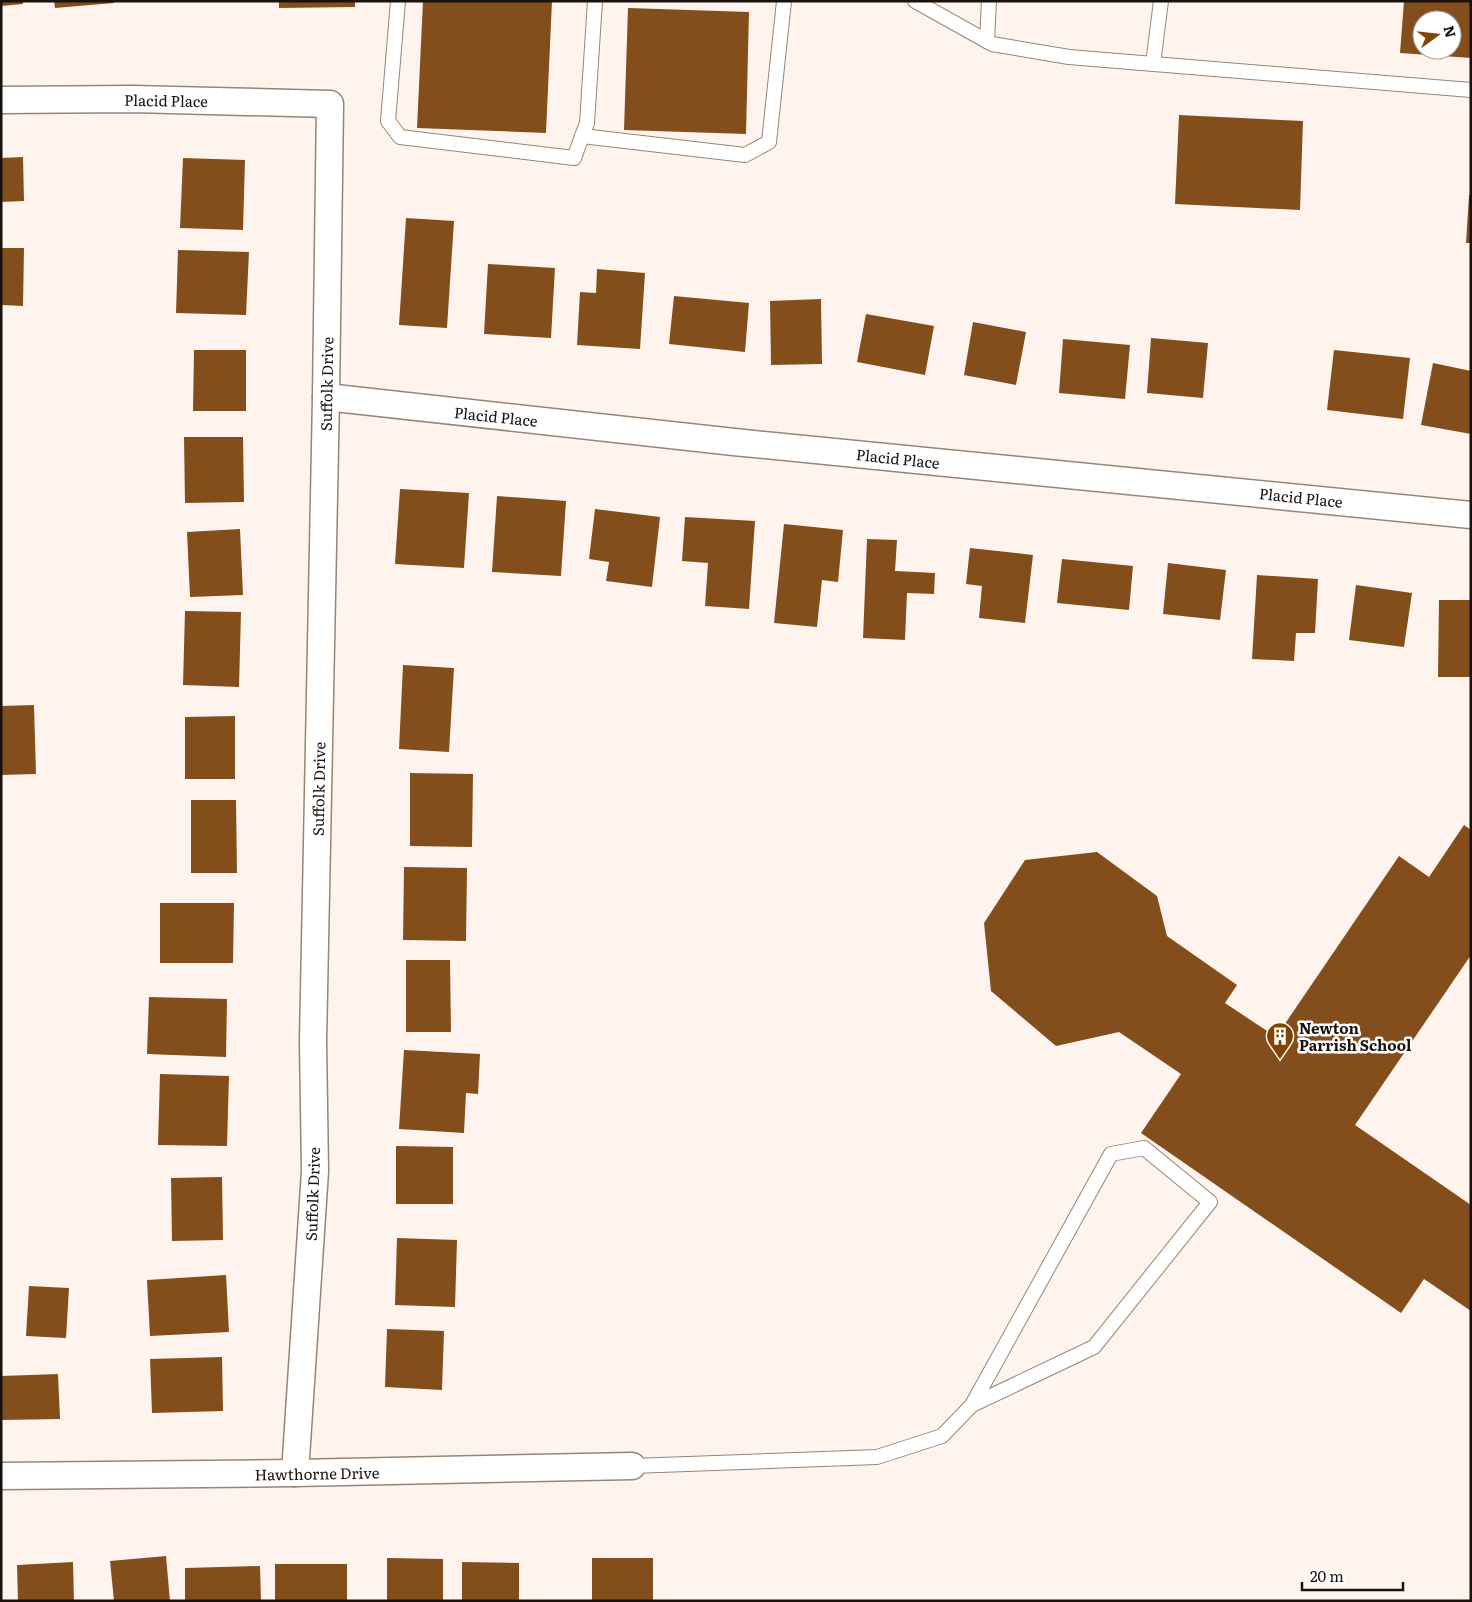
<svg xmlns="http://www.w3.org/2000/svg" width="1472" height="1602" font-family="Literata,serif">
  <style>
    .building { fill: #844e1c; fill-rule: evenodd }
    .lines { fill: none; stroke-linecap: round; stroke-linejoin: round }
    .lane-casing { stroke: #988474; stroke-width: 16 }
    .street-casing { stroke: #988474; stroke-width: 29 }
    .lane { stroke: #fff; stroke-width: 14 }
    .street { stroke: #fff; stroke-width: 26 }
    .labels { text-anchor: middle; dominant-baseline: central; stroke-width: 5; stroke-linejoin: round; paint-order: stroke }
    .street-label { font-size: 15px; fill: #19110b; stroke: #fff }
    .poi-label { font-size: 15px; font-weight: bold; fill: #19110b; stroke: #fff; text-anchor: start }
  </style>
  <rect width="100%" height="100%" fill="#fef4ed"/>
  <g class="building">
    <polygon points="1,1 23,1 23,4 1,6"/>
    <polygon points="54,1 114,1 114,3 55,8"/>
    <polygon points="279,1 355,1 355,7 279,8"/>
    <polygon points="423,1 552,1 546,133 417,128"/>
    <path d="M1404,1H1471V58L1400,53ZM1422,20H1452V50H1422Z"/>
    <polygon points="628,8 749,12 746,134 624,130"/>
    <polygon points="1179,115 1303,121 1300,210 1175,204"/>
    <polygon points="23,157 24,201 1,202 1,158"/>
    <polygon points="183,158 245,160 243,230 180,228"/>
    <polygon points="1469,195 1471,195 1471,243 1466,243"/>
    <polygon points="406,218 454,221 447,328 399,325"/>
    <polygon points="1,248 24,248 23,306 1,305"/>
    <polygon points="178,250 249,252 246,315 176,313"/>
    <polygon points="488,264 555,268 551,338 484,334"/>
    <polygon points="597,269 645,273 640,349 577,345 580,292 596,293"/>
    <polygon points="674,296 749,303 745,352 669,344"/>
    <polygon points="821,299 822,364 771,365 770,301"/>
    <polygon points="866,314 934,326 925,375 857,362"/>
    <polygon points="973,322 1026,332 1016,385 964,375"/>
    <polygon points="1151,338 1208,343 1203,398 1147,393"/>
    <polygon points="1063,339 1130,345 1125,399 1059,393"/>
    <polygon points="194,350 246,350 246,411 193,411"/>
    <polygon points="1334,350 1410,358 1403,419 1327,410"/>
    <polygon points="1433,363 1471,371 1471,434 1421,425"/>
    <polygon points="184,437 243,437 244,502 185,503"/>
    <polygon points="400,489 469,493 464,568 395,564"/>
    <polygon points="497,496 566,501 561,576 492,572"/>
    <polygon points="595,509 660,517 652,587 606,581 609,562 589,559"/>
    <polygon points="685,517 755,521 749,609 705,606 708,563 682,561"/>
    <polygon points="784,524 843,530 838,582 822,580 817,627 774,623"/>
    <polygon points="240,529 243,595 190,597 187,532"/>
    <polygon points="867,539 897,540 895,571 935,573 934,594 907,593 905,640 863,638"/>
    <polygon points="970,548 1033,555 1025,623 979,618 982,586 966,584"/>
    <polygon points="1062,559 1133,566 1129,610 1057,603"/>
    <polygon points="1168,563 1226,570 1220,620 1163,614"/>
    <polygon points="1257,575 1318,579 1315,633 1296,633 1294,661 1252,659"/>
    <polygon points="1356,585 1412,593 1404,647 1349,640"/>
    <polygon points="1439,600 1471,600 1471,677 1438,677"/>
    <polygon points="185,611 241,612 239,687 183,685"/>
    <polygon points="403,665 454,668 449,752 399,749"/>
    <polygon points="34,705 36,774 1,775 1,706"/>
    <polygon points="235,716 235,779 185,779 185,717"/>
    <polygon points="410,773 473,774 472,847 410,846"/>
    <polygon points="191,800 236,800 237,873 191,873"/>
    <polygon points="1464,825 1471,830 1471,955 1355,1125 1471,1205 1471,1311 1424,1279 1401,1313 1141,1133 1181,1074 1119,1032 1056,1046 991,991 984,923 1025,860 1097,852 1157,896 1167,936 1237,985 1225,1003 1276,1037 1399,856 1429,877"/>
    <polygon points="404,867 467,868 466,941 403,940"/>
    <polygon points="160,903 234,903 233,963 160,963"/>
    <polygon points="406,960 450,960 451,1032 406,1032"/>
    <polygon points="149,997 227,999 226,1057 147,1054"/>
    <polygon points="404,1050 480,1054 478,1094 466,1093 464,1133 399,1129"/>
    <polygon points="160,1074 229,1076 227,1146 158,1145"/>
    <polygon points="396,1146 453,1147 453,1204 396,1204"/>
    <polygon points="222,1177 223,1240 172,1241 171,1178"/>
    <polygon points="397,1238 457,1240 455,1307 395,1305"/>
    <polygon points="226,1275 229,1332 150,1336 147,1280"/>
    <polygon points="29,1286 69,1288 66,1338 26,1336"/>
    <polygon points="387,1329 444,1331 442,1390 385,1387"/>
    <polygon points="222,1357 223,1411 152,1413 150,1359"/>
    <polygon points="58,1374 60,1419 1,1420 1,1376"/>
    <polygon points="166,1556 170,1601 114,1601 110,1561"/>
    <polygon points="387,1558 443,1559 443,1601 387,1601"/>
    <rect x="592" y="1558" width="61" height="43"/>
    <polygon points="73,1562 74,1601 18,1601 17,1565"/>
    <polygon points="462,1562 519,1563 519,1601 462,1601"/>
    <rect x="275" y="1564" width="72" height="37"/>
    <polygon points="260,1566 261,1601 185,1601 185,1568"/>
  </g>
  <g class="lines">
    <g class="lane-casing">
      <g id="lane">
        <polyline points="398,1 388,121 400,137 574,158 587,123 595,1"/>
        <polyline points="915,1 992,44 1069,57 1471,90"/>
        <polyline points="987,41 989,1"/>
        <polyline points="1153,64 1161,1"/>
        <polyline points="582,136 745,155 769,142 784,1"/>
        <polyline points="632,1466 877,1457 942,1436 972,1405 1094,1347 1210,1202 1144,1148 1111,1154 972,1405"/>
      </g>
    </g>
    <g class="street-casing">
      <g id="street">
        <polyline points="1,100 133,99 330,104 326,397 313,1042 315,1171 295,1473"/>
        <polyline points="326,397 734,442 1471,515"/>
        <polyline points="1,1476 295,1473 632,1466"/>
      </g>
    </g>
    <use href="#lane" class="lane"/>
    <use href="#street" class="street"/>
  </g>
  <defs>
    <g id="building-pin" transform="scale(1.4375)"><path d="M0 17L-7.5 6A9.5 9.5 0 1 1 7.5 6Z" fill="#814500" stroke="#fff"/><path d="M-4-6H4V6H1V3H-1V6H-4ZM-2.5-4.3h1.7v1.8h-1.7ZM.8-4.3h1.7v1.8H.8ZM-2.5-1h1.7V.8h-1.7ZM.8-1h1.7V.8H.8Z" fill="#fff"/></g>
  </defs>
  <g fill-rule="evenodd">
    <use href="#building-pin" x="1280" y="1036"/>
  </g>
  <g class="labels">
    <g class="street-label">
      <text transform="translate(166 100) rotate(1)">Placid Place</text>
      <text transform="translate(326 384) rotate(-89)">Suffolk Drive</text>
      <text transform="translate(496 416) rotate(6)">Placid Place</text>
      <text transform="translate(898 458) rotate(6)">Placid Place</text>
      <text transform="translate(1301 497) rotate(6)">Placid Place</text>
      <text transform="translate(318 789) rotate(-89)">Suffolk Drive</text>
      <text transform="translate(312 1194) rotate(-88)">Suffolk Drive</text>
      <text transform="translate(317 1473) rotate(-1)">Hawthorne Drive</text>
    </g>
    <g class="poi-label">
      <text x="1299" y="1027">Newton<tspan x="1299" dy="17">Parrish School</tspan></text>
    </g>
  </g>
  <rect width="1472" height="1602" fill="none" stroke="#19110b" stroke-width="5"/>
  <g transform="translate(1437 35) rotate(75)"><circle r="24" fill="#ffffff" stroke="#a3a09d"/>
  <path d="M0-4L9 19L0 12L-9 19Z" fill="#814500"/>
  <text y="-8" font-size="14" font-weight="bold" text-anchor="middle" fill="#19110b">N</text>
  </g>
  <path d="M1302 1582v8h101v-8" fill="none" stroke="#19110b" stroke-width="2.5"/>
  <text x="1310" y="1582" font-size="15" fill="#19110b" stroke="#ffffff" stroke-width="4" paint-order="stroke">20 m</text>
</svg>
